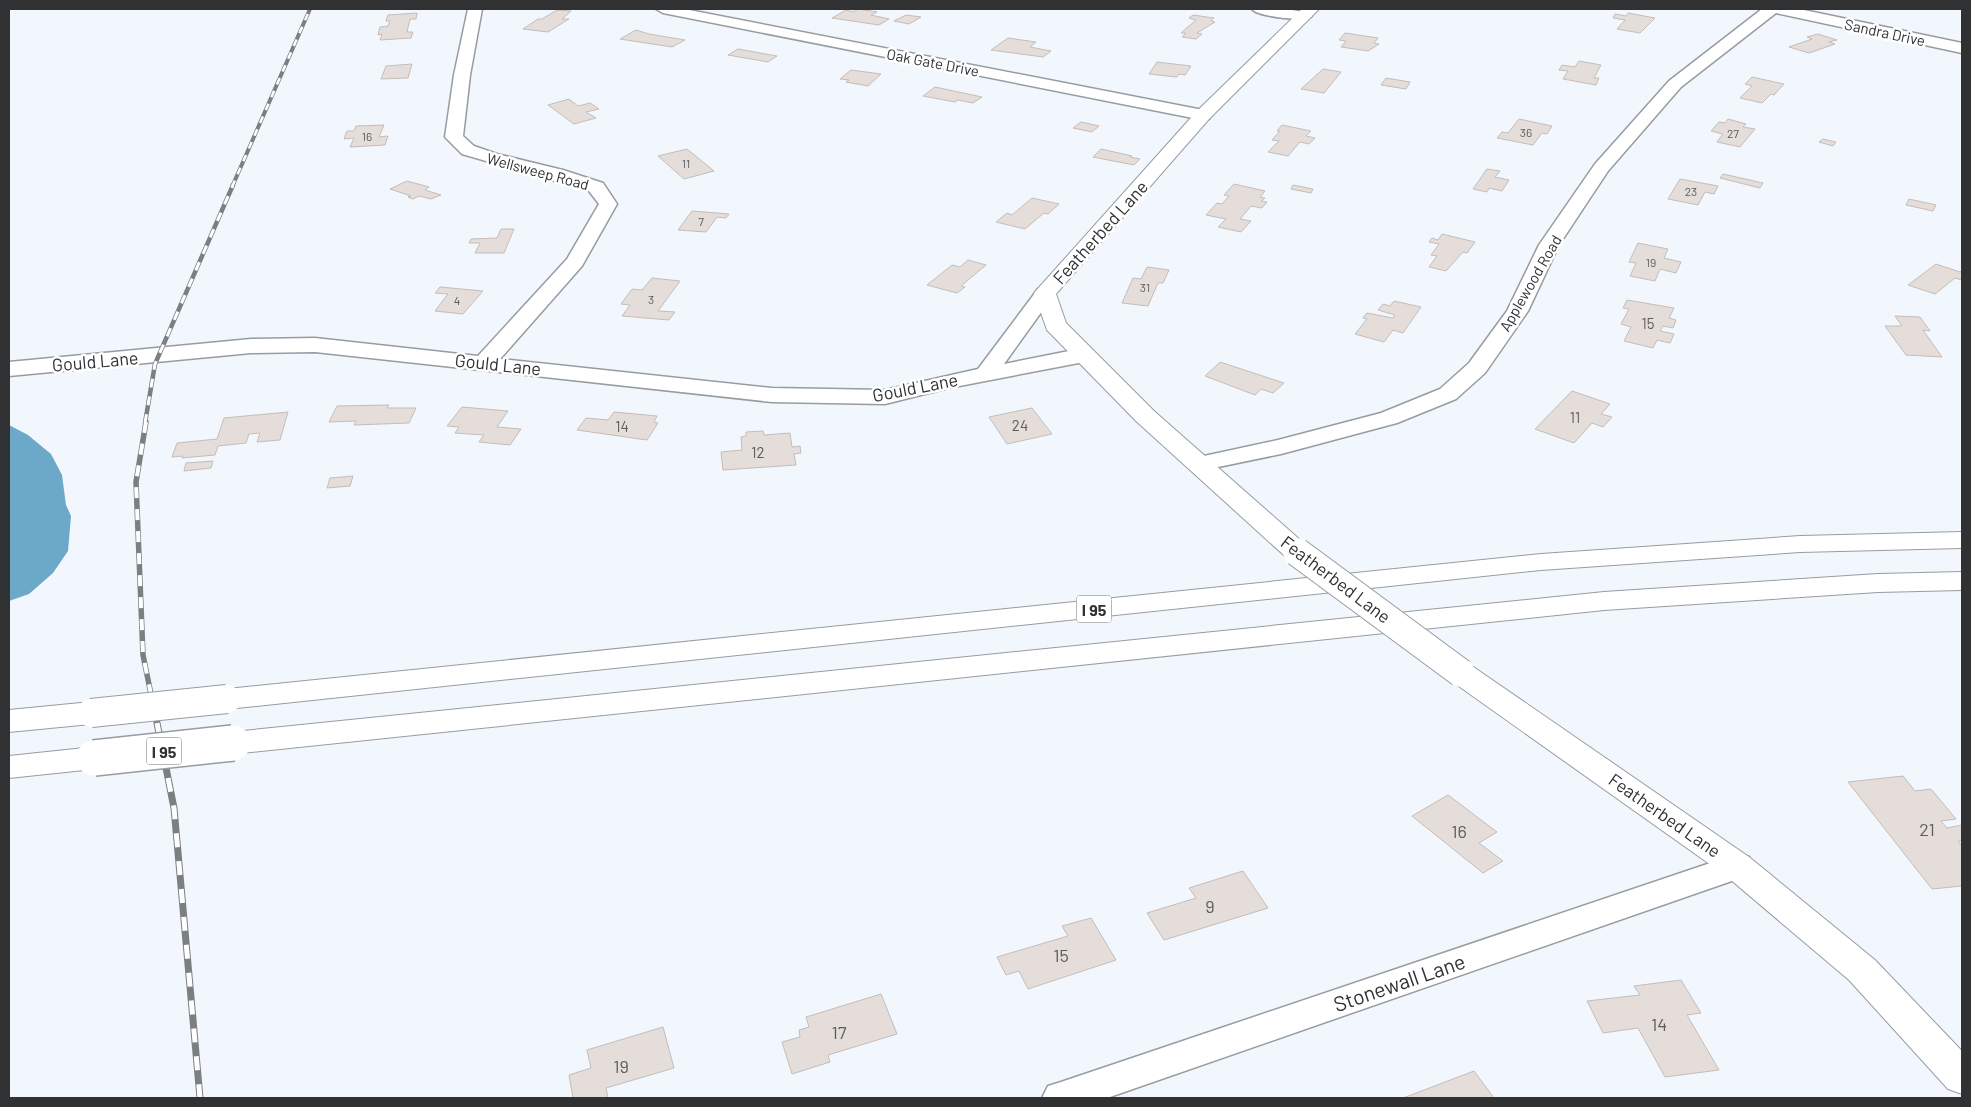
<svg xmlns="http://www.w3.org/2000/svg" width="1971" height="1107" font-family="Barlow,sans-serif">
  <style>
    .water { fill: #6ca9c9 }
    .building { fill: #e4ddda; stroke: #c4bdb9 }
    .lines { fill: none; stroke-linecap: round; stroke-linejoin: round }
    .minor-casing { stroke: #979ca1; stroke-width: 3 }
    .tertiary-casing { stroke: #979ca1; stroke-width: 2 }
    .motorway-casing { stroke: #979ca1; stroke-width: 2 }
    .minor { fill: #fff; fill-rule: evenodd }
    .tertiary { fill: #fff; fill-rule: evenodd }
    .motorway { fill: #fff; fill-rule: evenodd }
    .rail-far3-casing { stroke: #7b7f82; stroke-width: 4 }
    .rail-far2-casing { stroke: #7b7f82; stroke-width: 4.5 }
    .rail-far1-casing { stroke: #7b7f82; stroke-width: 5.5 }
    .rail-casing { stroke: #7b7f82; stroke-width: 7 }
    .rail-far3 { stroke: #fff; stroke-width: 2.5; stroke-dasharray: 7; stroke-linecap: butt }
    .rail-far2 { stroke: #fff; stroke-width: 3; stroke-dasharray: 9; stroke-linecap: butt }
    .rail-far1 { stroke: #fff; stroke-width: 4; stroke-dasharray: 11; stroke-linecap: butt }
    .rail { stroke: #fff; stroke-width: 5; stroke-dasharray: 14; stroke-linecap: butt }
    .tertiary-bridge-casing { stroke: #979ca1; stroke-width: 30; stroke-linecap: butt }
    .motorway-bridge-far1-casing { stroke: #979ca1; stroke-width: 30; stroke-linecap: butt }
    .motorway-bridge-casing { stroke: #979ca1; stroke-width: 38; stroke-linecap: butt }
    .tertiary-bridge { stroke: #fff; stroke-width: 28 }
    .motorway-bridge-far1 { stroke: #fff; stroke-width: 28 }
    .motorway-bridge { stroke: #fff; stroke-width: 35 }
    .labels { text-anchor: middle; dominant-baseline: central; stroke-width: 5; stroke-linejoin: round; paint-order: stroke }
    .far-number-label { font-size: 12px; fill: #5c5c5d }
    .far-street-label { font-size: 15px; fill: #2f3133; stroke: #fff }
    .number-label { font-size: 15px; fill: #5c5c5d }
    .shield { fill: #fff; stroke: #6d6f70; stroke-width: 1 }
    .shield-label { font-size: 16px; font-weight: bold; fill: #2f3133 }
    .street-label { font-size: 18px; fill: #2f3133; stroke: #fff }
    .near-number-label { font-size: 18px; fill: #5c5c5d }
    .near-street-label { font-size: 21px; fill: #2f3133; stroke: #fff }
  </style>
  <rect width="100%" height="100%" fill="#f1f7fc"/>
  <polygon class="water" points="9,425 28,435 51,454 62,475 66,505 71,516 68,551 53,573 29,594 9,601"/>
  <g class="building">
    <polygon points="859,9 877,12 871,15 889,19 879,25 832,18 846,10 853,12"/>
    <polygon points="557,10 571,11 562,19 569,19 548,32 523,29 538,19 542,19"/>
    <polygon points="417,13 416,19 410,19 407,32 413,32 411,38 380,40 382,34 378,35 380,27 388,26 390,21 386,21 388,15"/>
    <polygon points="1628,13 1655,18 1640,33 1617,29 1625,20 1613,18 1615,14 1626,16"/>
    <polygon points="906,15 921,17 909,24 894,21"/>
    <polygon points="1193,15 1214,18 1211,21 1215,22 1197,33 1202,34 1196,39 1182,37 1186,33 1181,33 1196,20 1189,18"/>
    <polygon points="636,30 649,34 685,40 672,47 620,39"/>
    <polygon points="1345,33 1378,38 1374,43 1379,44 1368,51 1341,47 1346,41 1339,40"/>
    <polygon points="1818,34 1837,40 1829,42 1835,44 1809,53 1789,47 1812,39 1807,37"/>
    <polygon points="1008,38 1036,42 1030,47 1051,51 1043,57 991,50"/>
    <polygon points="738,49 777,56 768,62 728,55"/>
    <polygon points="1579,61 1601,65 1594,78 1599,78 1596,85 1563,79 1568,71 1559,70 1562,65 1575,67"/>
    <polygon points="1157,62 1191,66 1185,75 1179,74 1177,77 1149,74"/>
    <polygon points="412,64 408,78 381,79 386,66"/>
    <polygon points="1323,69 1341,72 1324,93 1301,89"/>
    <polygon points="851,70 881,74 868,86 846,82 849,80 840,79"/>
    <polygon points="1752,77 1784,84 1774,95 1771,94 1762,103 1740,98 1752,86 1745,84"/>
    <polygon points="1386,78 1410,82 1406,89 1381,85"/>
    <polygon points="935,87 982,97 973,103 958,100 955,102 923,96"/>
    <polygon points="569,99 578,106 590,103 599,109 586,112 596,118 574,124 548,105"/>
    <polygon points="1519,119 1552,126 1547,134 1542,133 1533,145 1497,138 1502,132 1508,133"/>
    <polygon points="1728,119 1746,124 1743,127 1755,129 1740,147 1717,142 1723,134 1711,131 1719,122 1725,123"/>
    <polygon points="1081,122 1099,126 1092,132 1073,128"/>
    <polygon points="384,125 379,137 388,136 385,145 350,147 354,138 344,139 347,131 354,131 356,126"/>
    <polygon points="1282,125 1311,131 1306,136 1315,138 1309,144 1300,142 1288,156 1268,152 1279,141 1272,140 1280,131 1277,131"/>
    <polygon points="1823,139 1836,142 1833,146 1819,142"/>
    <polygon points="687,149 714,171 684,179 658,156"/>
    <polygon points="1101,149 1132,156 1130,157 1140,159 1134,165 1093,157"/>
    <polygon points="1487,169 1500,171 1495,177 1509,180 1502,191 1489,188 1487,192 1473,189"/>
    <polygon points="1723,174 1763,183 1760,188 1720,178"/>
    <polygon points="1680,179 1718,186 1714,194 1705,192 1698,205 1668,199"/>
    <polygon points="407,181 429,187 425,190 441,195 431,199 419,196 413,199 408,197 411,196 390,189"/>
    <polygon points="1234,184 1265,191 1260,197 1265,198 1261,201 1267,202 1262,208 1251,206 1240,219 1251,221 1241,232 1218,227 1226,219 1206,215 1217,203 1222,204 1229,196 1224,195"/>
    <polygon points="1293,185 1313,189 1311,193 1291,189"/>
    <polygon points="1032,198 1059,204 1048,214 1044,213 1025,229 996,222 1007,213 1012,215"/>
    <polygon points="1909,199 1936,205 1933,211 1906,205"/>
    <polygon points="692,211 729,214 726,218 717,217 706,232 678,230"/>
    <polygon points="501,229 514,229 504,253 475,253 480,243 469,243 471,239 497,238"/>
    <polygon points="1442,234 1475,242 1467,253 1463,252 1446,271 1429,267 1437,256 1431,255 1439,244 1429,242 1432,238 1438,240"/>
    <polygon points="1638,243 1668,249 1664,258 1681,262 1676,273 1660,269 1655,281 1630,276 1636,263 1629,262"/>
    <polygon points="968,260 986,265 961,286 965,287 957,293 927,285 952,265 960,267"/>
    <polygon points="1936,264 1960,272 1962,271 1962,280 1955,278 1935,294 1908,285"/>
    <polygon points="1147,267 1169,270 1163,283 1158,283 1148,306 1122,303 1133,278 1141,279"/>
    <polygon points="652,278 680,281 658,311 675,312 669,320 622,316 630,305 621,304 632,289 642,290"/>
    <polygon points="440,287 483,291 463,314 435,311 448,294 435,293"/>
    <polygon points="1627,300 1674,308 1669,318 1676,320 1673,328 1663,326 1660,331 1674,334 1670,343 1657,340 1653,348 1624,341 1631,327 1621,324 1629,309 1623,308"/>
    <polygon points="1394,301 1421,307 1403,333 1393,330 1384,342 1355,334 1367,319 1363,318 1367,313 1393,318 1395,315 1378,310 1383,304 1390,306"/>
    <polygon points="1895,316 1920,317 1930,331 1923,330 1942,357 1906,355 1885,326 1902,326"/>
    <polygon points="1220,362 1284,383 1273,393 1261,389 1255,395 1205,376"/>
    <polygon points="1572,391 1610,404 1601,414 1612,417 1603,427 1592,423 1574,443 1535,429"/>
    <polygon points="389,405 387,408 416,408 409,423 354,425 356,421 329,422 337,406"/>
    <polygon points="462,407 508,411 497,427 521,429 510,445 479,442 484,435 455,433 459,427 447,426"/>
    <polygon points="1032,408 1052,434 1007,444 989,417"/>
    <polygon points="288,412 280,440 257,442 260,433 249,434 246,443 218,446 215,455 182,458 183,456 172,457 177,443 217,439 224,418"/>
    <polygon points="614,412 657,416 654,422 658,423 647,440 577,430 586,418 608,420"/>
    <polygon points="763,431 764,435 790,433 792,447 800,446 801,453 794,454 796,465 723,470 721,452 742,450 741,437 746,436 746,432"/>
    <polygon points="213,461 211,468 184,471 186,463"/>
    <polygon points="353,476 350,486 327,488 330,478"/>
    <polygon points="1903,776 1915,791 1931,789 1956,819 1941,821 1947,828 1962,825 1962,841 1958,841 1962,846 1962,886 1932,889 1848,782"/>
    <polygon points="1448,795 1497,832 1479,843 1503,861 1483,873 1412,816"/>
    <polygon points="1243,871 1268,908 1164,940 1147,913 1196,898 1189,888"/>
    <polygon points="1091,918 1116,960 1028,989 1019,971 1006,975 997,957 1068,936 1062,926"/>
    <polygon points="1681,980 1701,1013 1687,1015 1719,1070 1665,1077 1638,1028 1603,1033 1587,1001 1640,995 1634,986"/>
    <polygon points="881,994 897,1034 828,1055 830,1062 792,1074 782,1042 800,1037 799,1030 809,1027 806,1017"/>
    <polygon points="663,1027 674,1068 606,1088 608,1098 573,1098 569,1075 591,1068 587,1050"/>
    <polygon points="1474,1071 1494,1098 1403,1098"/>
  </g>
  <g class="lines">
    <g class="minor-casing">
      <g id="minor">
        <polygon points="468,9 482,9 470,75 463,136 474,146 497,154 563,170 603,183 617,204 582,266 500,359 772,388 885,390 978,369 1038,289 1045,287 1052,289 1055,293 1004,364 1084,348 1092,350 1095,355 1092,360 1084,362 949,388 885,404 772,402 315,352 251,353 9,376 9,362 251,339 315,338 478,356 567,259 599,204 589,191 462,154 445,137 454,75"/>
        <polygon points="656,9 684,9 1203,110 1209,111 1211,115 1209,119 1203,120 663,13"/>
        <path d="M1252,9H1286L1310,13L1312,16C1307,23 1256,16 1252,9Z"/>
        <polygon points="1762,9 1799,9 1962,43 1962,53 1776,13 1681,87 1608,171 1559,245 1528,311 1485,373 1456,399 1397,423 1281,454 1199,471 1190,469 1187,464 1190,459 1278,440 1381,413 1440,389 1469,363 1507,311 1539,245 1595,164 1669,81"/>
        <polygon points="1737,854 1749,857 1753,866 1749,875 1107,1098 1042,1098 1048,1086 1061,1082"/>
      </g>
    </g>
    <g class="tertiary-casing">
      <g id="tertiary">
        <polygon points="1302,9 1319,9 1209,119 1056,294 1066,323 1154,411 1307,546 1311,552 1307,558 1297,560 1287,558 1136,421 1047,330 1034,293 1197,111"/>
        <polygon points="1461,663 1472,666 1749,857 1875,960 1962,1051 1962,1094 1948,1089 1849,980 1725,875 1450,680 1446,673 1450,666"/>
      </g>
    </g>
    <g class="motorway-casing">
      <g id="motorway">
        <polygon points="1962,532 1962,548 1800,552 1541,570 227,709 216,706 212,699 216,692 227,689 1541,554 1800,536"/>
        <polygon points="1962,572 1962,590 1878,592 1604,610 233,754 222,751 217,743 222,735 233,732 1604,592 1878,574"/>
        <polygon points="91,702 102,706 107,713 102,720 91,724 9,732 9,710"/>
        <polygon points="94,747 105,750 110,758 105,766 94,769 9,778 9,756"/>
      </g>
    </g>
    <use href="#minor" class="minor"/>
    <use href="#tertiary" class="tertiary"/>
    <use href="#motorway" class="motorway"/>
    <g class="rail-far3-casing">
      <polyline id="rail-far3" points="232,187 310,9"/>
    </g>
    <g class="rail-far2-casing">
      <polyline id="rail-far2" points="145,423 155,364 233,185"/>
    </g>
    <g class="rail-far1-casing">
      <polyline id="rail-far1" points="146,422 136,482 143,655 157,724"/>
    </g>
    <g class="rail-casing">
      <polyline id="rail" points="157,723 174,808 200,1098"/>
    </g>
    <use href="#rail-far3" class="rail-far3"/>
    <use href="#rail-far2" class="rail-far2"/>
    <use href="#rail-far1" class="rail-far1"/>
    <use href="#rail" class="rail"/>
    <g class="tertiary-bridge-casing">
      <polyline id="tertiary-bridge" points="1297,552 1461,673"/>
    </g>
    <g class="motorway-bridge-far1-casing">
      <polyline id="motorway-bridge-far1" points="91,713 227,699"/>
    </g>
    <g class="motorway-bridge-casing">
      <polyline id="motorway-bridge" points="94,758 233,743"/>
    </g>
    <use href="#tertiary-bridge" class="tertiary-bridge"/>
    <use href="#motorway-bridge-far1" class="motorway-bridge-far1"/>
    <use href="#motorway-bridge" class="motorway-bridge"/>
  </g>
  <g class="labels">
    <g class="far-number-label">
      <text x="1526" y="132">36</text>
      <text x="1733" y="133">27</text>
      <text x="367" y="136">16</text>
      <text x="686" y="163">11</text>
      <text x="1691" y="191">23</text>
      <text x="701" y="221">7</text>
      <text x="1651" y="262">19</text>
      <text x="1145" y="287">31</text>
      <text x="651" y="299">3</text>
      <text x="457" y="300">4</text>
    </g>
    <g class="far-street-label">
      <text transform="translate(1885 32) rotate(12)">Sandra Drive</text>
      <text transform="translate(933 62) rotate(11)">Oak Gate Drive</text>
      <text transform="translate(538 171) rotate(15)">Wellsweep Road</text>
      <text transform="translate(1530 283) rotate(-60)">Applewood Road</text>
    </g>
    <g class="number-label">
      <text x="1648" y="323">15</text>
      <text x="1575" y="417">11</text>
      <text x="1020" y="425">24</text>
      <text x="622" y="426">14</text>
      <text x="758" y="452">12</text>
    </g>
    <g class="shield">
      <rect x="1076.5" y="595.5" width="35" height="27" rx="4"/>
      <rect x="146.5" y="737.5" width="35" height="27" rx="4"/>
    </g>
    <g class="shield-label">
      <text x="1094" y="609">I 95</text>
      <text x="164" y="751">I 95</text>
    </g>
    <g class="street-label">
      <text transform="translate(1100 232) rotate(-48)">Featherbed Lane</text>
      <text transform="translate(95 361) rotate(-5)">Gould Lane</text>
      <text transform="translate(498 364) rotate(6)">Gould Lane</text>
      <text transform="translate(915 387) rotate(-11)">Gould Lane</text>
      <text transform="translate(1336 579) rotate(37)">Featherbed Lane</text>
      <text transform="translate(1665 815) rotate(35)">Featherbed Lane</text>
    </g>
    <g class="near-number-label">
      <text x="1927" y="829">21</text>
      <text x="1459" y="831">16</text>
      <text x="1210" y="906">9</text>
      <text x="1061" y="955">15</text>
      <text x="1659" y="1024">14</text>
      <text x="839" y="1032">17</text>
      <text x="621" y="1066">19</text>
    </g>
    <g class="near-street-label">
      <text transform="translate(1399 982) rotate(-19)">Stonewall Lane</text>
    </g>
  </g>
  <rect width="1971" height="1107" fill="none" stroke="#2f3133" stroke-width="20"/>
</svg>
